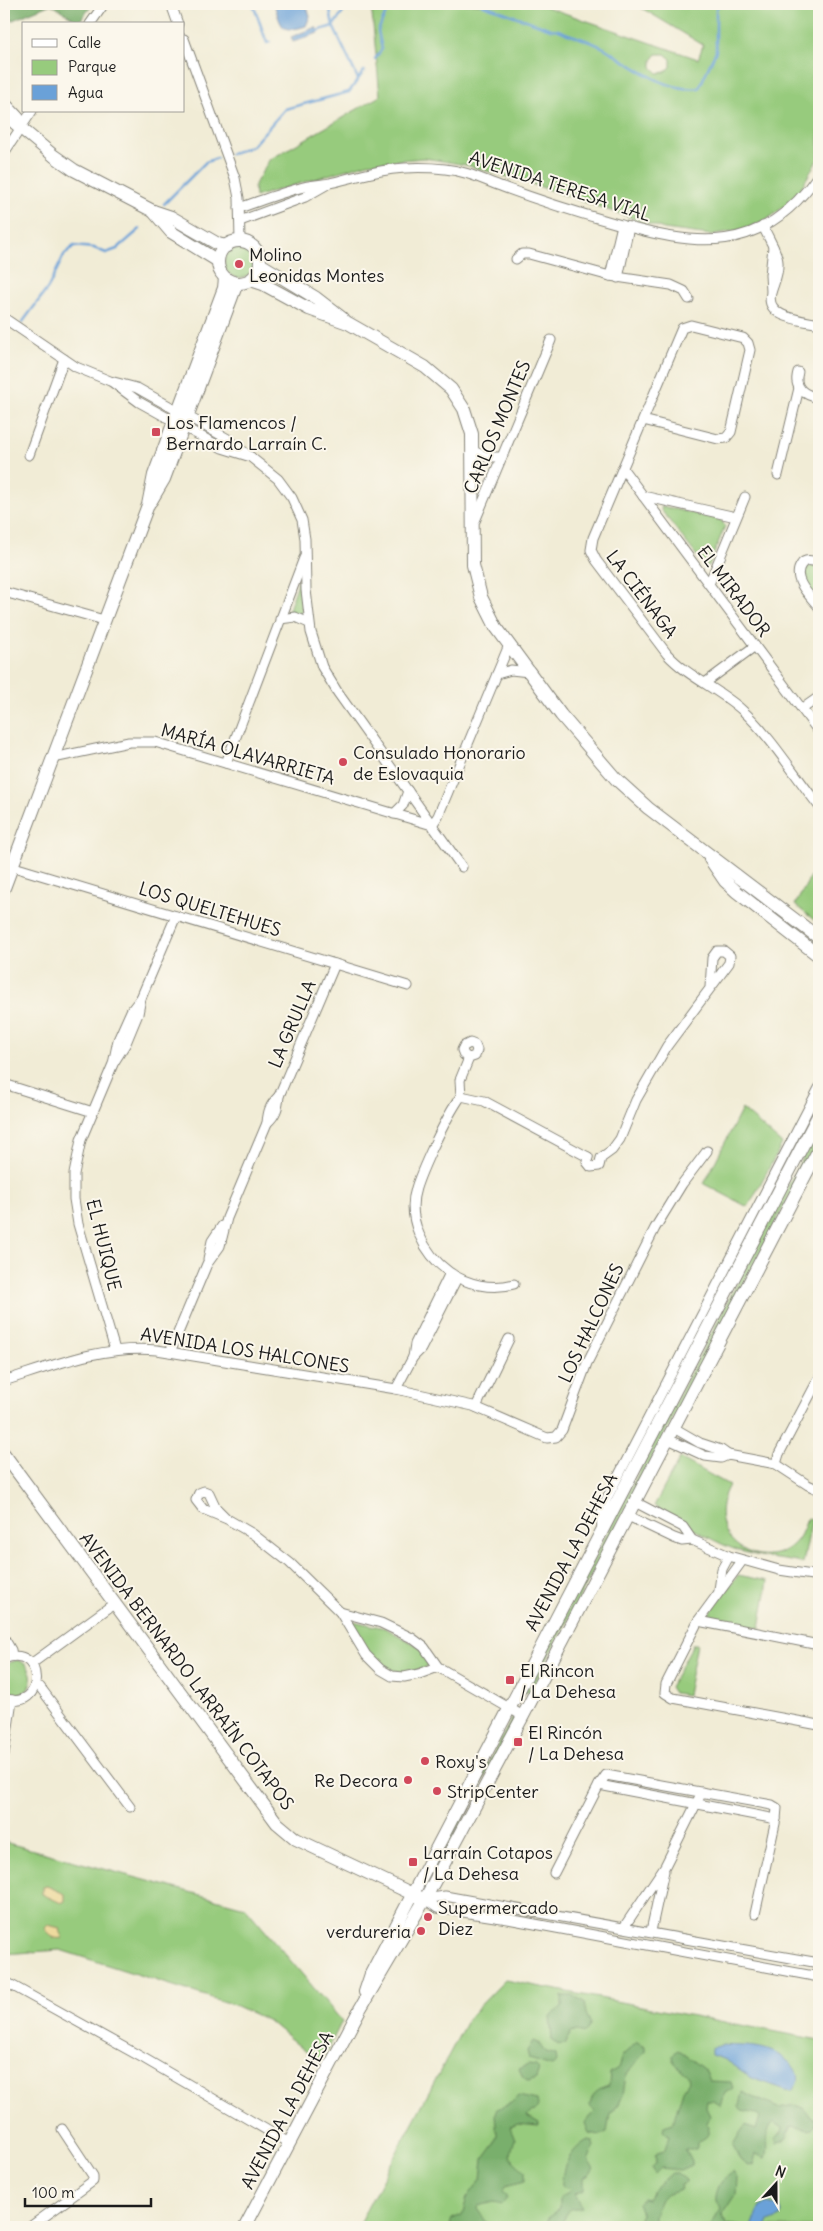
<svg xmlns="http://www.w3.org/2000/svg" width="823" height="2231" font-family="Delius,sans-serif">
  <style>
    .green { fill: #97cb7d; stroke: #5a744c; fill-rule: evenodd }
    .forest { fill: #79af6c; stroke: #4a6644 }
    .sand { fill: #eeda9e; stroke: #857b5d }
    .water { fill: #6aa1d8; stroke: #435e7a }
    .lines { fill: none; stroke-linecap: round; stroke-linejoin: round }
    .stream { stroke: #6aa1d8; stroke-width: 2.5 }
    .street-casing { stroke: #868479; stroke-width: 11 }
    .secondary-casing { stroke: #868479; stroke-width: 14 }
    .street { stroke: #fff; stroke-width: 9 }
    .secondary { stroke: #fff; stroke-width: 12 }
    .poi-dot { fill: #d1495b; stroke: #fbf7ec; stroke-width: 2 }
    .labels { text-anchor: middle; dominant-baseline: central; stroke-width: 4; stroke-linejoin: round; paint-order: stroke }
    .street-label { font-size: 18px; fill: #1c1c1c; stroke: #fbf7ec }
    .poi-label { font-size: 18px; fill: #1c1c1c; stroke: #fbf7ec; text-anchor: start }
  </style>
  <rect width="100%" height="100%" fill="#fbf7ec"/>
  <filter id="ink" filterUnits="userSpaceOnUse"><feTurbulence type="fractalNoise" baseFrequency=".02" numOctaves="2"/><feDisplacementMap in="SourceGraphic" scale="10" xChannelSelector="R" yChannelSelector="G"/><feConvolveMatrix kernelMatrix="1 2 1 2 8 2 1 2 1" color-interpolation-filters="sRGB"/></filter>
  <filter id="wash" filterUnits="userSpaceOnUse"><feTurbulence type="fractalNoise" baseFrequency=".0096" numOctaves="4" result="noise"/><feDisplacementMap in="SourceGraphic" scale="20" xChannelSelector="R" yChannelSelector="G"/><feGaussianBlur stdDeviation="1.12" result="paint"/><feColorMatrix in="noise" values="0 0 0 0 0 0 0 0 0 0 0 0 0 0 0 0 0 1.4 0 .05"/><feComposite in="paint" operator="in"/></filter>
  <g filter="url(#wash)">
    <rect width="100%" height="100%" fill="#f1ecd6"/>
    <g class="green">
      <path d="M371,4H538L698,59L703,45L635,4H819V157L800,190L786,205L768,219L745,229L710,235L664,229L532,184L466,165L424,158L368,163L255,197L254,186L269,160L380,96ZM657,54H665L671,59V67L665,72L658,73L652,67V60Z"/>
      <circle cx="239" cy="263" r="15"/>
      <polygon points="662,506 721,520 725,526 709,566 704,565 661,510"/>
      <path d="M807,565L819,568V601C812,591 795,576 807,565Z"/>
      <polygon points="302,579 302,612 301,614 288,612 299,580"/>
      <polygon points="819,861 819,924 795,905"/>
      <polygon points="742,1109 782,1144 748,1207 704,1184"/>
      <polygon points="819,1126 819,1139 530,1692 524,1693"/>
      <path d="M680,1458L729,1485C698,1542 769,1578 798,1539C802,1533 805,1525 807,1518L812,1519L803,1563C780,1559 756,1557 734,1549C706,1539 681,1520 654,1506Z"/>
      <polygon points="738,1575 768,1581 760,1628 711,1619 709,1614"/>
      <path d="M353,1621L385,1628L420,1647L431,1663C405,1684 377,1667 362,1643C358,1636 353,1629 353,1621Z"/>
      <polygon points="693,1644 697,1644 687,1695 674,1693 670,1687"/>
      <path d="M18,1660C33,1666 36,1682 24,1693L12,1695L4,1692V1664Z"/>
      <polygon points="513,1717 515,1719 434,1875 429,1873"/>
      <polygon points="4,1842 245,1907 342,2021 321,2064 269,2021 234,2005 60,1950 4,1954"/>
      <polygon points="505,1980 819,2040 819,2227 357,2227 469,2017"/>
    </g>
    <g class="forest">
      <polygon points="4,4 93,4 79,22 51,4 13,20 4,21"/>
      <polygon points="562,1996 573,1996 584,2003 586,2014 591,2024 585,2033 577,2031 571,2033 564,2044 559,2045 552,2041 550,2016 562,2008"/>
      <polygon points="533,2041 540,2044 545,2052 556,2055 557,2062 552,2066 529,2059 527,2051"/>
      <path d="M637,2042L645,2046V2051L626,2076L623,2095L619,2104L610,2114L607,2132L600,2135L589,2133L585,2123L595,2112L590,2106C591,2094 598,2089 609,2086L610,2073L618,2068L622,2056Z"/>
      <path d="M678,2050L706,2071L710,2081L731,2082L733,2088L725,2093L720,2106L713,2101H707L706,2108L710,2116L706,2123L709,2126C708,2136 708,2137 699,2141L696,2149H685L691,2161V2165L680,2170L661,2168L655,2174L651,2168L656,2162L655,2156L657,2152L665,2150L669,2136L663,2130L664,2126L673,2123L683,2090L689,2081L688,2075C682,2068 671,2064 672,2054Z"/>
      <polygon points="528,2065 536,2066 539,2069 536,2078 529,2081 523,2077 519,2069"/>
      <path d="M742,2092L778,2108L795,2105L803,2108L809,2115L816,2119L815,2125L810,2130L792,2126L785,2139L777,2143L775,2138L782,2133L783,2128L774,2122C762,2134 771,2145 766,2158L756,2154L753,2165L748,2166L740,2160L733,2145C737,2138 741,2130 746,2125L756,2129L760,2118L757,2114L742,2111L739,2106Z"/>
      <path d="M518,2096L537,2100L538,2106L535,2111L531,2112L527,2116L539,2123L538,2126L519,2124L510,2127L515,2139C509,2158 509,2158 525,2171V2181L505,2186L503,2191L507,2195V2200L503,2204L493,2202L478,2206L477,2209L490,2227H449L452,2219L462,2215L467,2198L481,2179L483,2159L494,2144L497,2135L495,2114L497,2109L511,2103Z"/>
      <path d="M588,2140L592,2141L594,2146L588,2161L594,2168L590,2174L584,2178V2190L574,2194L582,2207L570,2209L562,2221L552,2227L548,2224V2217L560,2209V2197L570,2191L569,2188L562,2187V2185C561,2167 572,2148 588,2140Z"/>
      <path d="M733,2172L737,2178L736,2195L722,2216L727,2225L735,2224L741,2227H710L721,2209L716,2201C715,2190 722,2177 733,2172Z"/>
      <polygon points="672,2173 677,2173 686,2180 686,2183 680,2185 681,2189 666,2194 661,2199 654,2215 654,2223 667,2227 642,2227 638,2223 642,2214 638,2204 642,2198 647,2199 653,2190"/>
    </g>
    <g class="sand">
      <polygon points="47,1886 65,1894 65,1901 61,1903 42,1894 42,1887"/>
      <path d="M48,1925L60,1928L62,1938C54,1940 48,1935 45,1928Z"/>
    </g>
    <g class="water">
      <path d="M274,4H306L310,16L306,26C280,34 282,27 274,4Z"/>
      <polygon points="316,27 318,33 293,42 291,37"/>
      <path d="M721,2045C737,2046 759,2045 773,2052C789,2060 807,2073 792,2091L786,2090L752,2078L726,2060L711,2055V2048Z"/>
      <polygon points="767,2203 780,2208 782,2213 780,2217 769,2222 766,2227 752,2227 760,2206"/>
    </g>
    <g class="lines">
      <g class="stream">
        <polyline points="253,4 267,43 270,42"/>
        <polyline points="329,4 333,26 358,79"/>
        <path d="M481,4L551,29C561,29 560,31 568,34C581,38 592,42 604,48C631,64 666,93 699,88L716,51V9L719,4"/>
        <polyline points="317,31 333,26 349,4"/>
        <polyline points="375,59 382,49 378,31 390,4"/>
        <polyline points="230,154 252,146 285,109 349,92 364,71"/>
        <polyline points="164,204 206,162 217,158"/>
        <polyline points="22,323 48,288 64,255 74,246 94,248 106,253 117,249 140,229"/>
        <polyline points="4,328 5,327"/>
      </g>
    </g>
  </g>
  <g filter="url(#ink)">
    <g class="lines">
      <g class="street-casing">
        <g id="street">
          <polyline points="171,4 178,24"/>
          <polyline points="90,24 104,4"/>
          <polyline points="184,39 235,178 239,198 240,241"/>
          <polyline points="4,153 32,111"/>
          <path d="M239,208C260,201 280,193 300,188C310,185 321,185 330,183C374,172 399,164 445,169C467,171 483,180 503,187C538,200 575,212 611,222C696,247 762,257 819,174"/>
          <polyline points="240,221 305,197 326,185"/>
          <path d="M763,226C768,238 777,250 778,262C779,274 774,282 771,293C764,318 802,320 819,324"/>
          <polyline points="516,259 522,254 529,254 610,276 671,285 684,291 689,299"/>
          <polyline points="610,276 622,225"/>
          <polyline points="618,278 629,227"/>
          <polyline points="771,291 770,275 773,247"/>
          <polyline points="4,318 76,367 110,381 137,388 228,439 278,479 292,498 302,520 305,539 306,590 311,632 322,667 338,693 462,867"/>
          <path d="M798,372C793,389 805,395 819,398"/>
          <polyline points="112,382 139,402 222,448 251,457"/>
          <path d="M643,420L718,439L726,438L731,432L750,350L748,343L743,338L691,325L682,328L593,538L591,550L596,560L667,654C688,677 719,689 742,710C769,734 796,777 819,806"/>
          <polyline points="473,451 487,457 502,457"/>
          <polyline points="29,455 64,359"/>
          <polyline points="623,469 819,732"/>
          <polyline points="778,475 799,388"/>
          <polyline points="643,496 736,517"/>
          <polyline points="475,521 551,340"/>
          <path d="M819,563C813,561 805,558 801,565C791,579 811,597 819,607"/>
          <polyline points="709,584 745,497"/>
          <polyline points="4,592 104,620"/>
          <polyline points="280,619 295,617 309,623"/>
          <polyline points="497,674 511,670 529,672"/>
          <polyline points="705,683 755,646"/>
          <polyline points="802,709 819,697"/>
          <polyline points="53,758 129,742 155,742 432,825 438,816 509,645"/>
          <polyline points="226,763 304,558"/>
          <polyline points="394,814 403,805 408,791"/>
          <polyline points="4,864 408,986"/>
          <path d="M469,1058L464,1055L462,1050L464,1046L470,1043L475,1045L477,1050L475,1056L469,1058L460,1080L461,1096C449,1113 441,1130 432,1149C426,1162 420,1175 416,1188C406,1219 424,1254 449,1272C467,1285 492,1290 514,1284"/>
          <polyline points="114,1062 126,1043 138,1014 141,998 176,916"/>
          <polyline points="4,1084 93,1112"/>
          <polyline points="461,1096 484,1101 588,1157"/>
          <path d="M267,1123C276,1115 278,1108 279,1096L335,964"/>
          <polyline points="588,1157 587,1162 591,1167 599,1166 601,1158 612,1150 620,1139 636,1100 667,1046 729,963 730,956 724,951 717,951 712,958 710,987"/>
          <polyline points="208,1259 212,1241 222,1226"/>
          <polyline points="115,1350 78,1224 74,1199 74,1174 81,1140 113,1064 118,1040 131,1011 141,998"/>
          <path d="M170,1352L207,1264L220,1246L227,1218L267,1123C268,1111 270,1105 279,1096"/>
          <polyline points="413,1357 415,1344 450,1273"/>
          <path d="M4,1381C54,1365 103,1345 157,1350L396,1389L473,1406L547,1438L556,1437L562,1430L587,1363L655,1228L682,1184L707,1151"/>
          <polyline points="396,1389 413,1357 421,1349 457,1278"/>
          <polyline points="476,1407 509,1339"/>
          <polyline points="674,1428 700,1443 721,1450 728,1455"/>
          <polyline points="668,1439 705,1456 721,1458 728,1455 776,1464 808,1485 819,1490"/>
          <polyline points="776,1464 779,1454 819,1378"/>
          <polyline points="635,1502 683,1527 692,1540 729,1556 779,1570 819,1576"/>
          <polyline points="628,1516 674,1538 682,1541 692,1540"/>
          <polyline points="227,1519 216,1508 209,1493 204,1491 199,1493 196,1500 203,1509 227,1519 253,1534 290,1563 340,1612 366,1655 380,1669 392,1676 404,1677 419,1674 438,1667"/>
          <polyline points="602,1530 601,1515 607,1498 819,1088"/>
          <polyline points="742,1561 698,1621 666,1684 665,1693 673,1698 819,1725"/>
          <polyline points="719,1590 722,1569 729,1556"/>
          <polyline points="340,1612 381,1623 412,1638 424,1647 438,1667 523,1716"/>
          <polyline points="698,1621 819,1645"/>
          <polyline points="4,1638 11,1650 12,1656"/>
          <path d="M4,1659C45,1642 47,1714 4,1698"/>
          <polyline points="31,1664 115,1603"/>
          <polyline points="35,1685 40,1687 130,1807"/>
          <polyline points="4,1754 12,1700"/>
          <polyline points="599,1785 776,1819"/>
          <polyline points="554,1873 599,1785 606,1775 772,1805 777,1808 776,1819 755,1914"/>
          <polyline points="425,1899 437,1908 508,1919 819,1977"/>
          <polyline points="425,1899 445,1896 819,1963"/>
          <polyline points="624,1927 665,1866 702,1792"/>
          <polyline points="651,1931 664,1871"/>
          <polyline points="4,1981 145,2059 289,2143"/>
          <polyline points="30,2227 93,2181 93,2176 62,2129"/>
        </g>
      </g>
      <g class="secondary-casing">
        <g id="secondary">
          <polyline points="4,103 18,118"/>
          <polyline points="4,114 54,156 74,170 153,211 171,217 218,244 227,246"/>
          <polyline points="153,211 171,232 218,261"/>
          <circle cx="239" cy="262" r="21"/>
          <polyline points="260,264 316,298 342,318"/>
          <polyline points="251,280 263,284 309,309 348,323 425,367 451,389 464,409 472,434 473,565 481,597 496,627 561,715 616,779 648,808 819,938"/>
          <polyline points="151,501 164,479 237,283"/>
          <polyline points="710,859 725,881 737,892 819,956"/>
          <polyline points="4,888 148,505 154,475 224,288 225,278"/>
          <polyline points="4,1454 277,1823 296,1839 419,1897"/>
          <polyline points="365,1992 371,1974 819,1114"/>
          <polyline points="245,2227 360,2009 425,1899 523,1716 819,1149"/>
        </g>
      </g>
      <use href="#street" class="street"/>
      <use href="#secondary" class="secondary"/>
    </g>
  </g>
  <g class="poi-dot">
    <circle cx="239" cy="264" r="5"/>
    <rect x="151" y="427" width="10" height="10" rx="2.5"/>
    <circle cx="343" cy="762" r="5"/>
    <rect x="505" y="1675" width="10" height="10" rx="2.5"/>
    <rect x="513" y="1737" width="10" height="10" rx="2.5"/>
    <circle cx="425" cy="1761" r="5"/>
    <circle cx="408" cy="1780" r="5"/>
    <circle cx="437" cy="1791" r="5"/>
    <rect x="408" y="1857" width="10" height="10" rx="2.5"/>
    <circle cx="428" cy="1917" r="5"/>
    <circle cx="421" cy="1931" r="5"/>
  </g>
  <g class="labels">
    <g class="street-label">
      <text transform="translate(560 186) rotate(18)">AVENIDA TERESA VIAL</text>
      <text transform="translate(497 427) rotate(-67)">CARLOS MONTES</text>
      <text transform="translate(734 591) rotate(53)">EL MIRADOR</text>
      <text transform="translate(642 594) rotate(53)">LA CIÉNAGA</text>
      <text transform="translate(248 754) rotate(16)">MARÍA OLAVARRIETA</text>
      <text transform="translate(210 909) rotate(17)">LOS QUELTEHUES</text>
      <text transform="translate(292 1024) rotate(-67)">LA GRULLA</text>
      <text transform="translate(104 1245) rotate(76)">EL HUIQUE</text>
      <text transform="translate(591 1323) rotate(-65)">LOS HALCONES</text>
      <text transform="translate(245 1350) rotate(9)">AVENIDA LOS HALCONES</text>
      <text transform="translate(571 1552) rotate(-62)">AVENIDA LA DEHESA</text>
      <text transform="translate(187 1671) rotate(53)">AVENIDA BERNARDO LARRAÍN COTAPOS</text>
      <text transform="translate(287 2110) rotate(-62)">AVENIDA LA DEHESA</text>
    </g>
    <g class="poi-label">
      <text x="249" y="254">Molino<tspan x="249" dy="21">Leonidas Montes</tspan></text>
      <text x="166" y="422">Los Flamencos /<tspan x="166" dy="21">Bernardo Larraín C.</tspan></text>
      <text x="353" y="752">Consulado Honorario<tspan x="353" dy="21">de Eslovaquia</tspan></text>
      <text x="520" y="1670">El Rincon<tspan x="520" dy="21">/ La Dehesa</tspan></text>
      <text x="528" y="1732">El Rincón<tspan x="528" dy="21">/ La Dehesa</tspan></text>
      <text x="435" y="1761">Roxy's</text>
      <text x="398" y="1780" text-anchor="end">Re Decora</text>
      <text x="447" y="1791">StripCenter</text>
      <text x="423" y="1852">Larraín Cotapos<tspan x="423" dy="21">/ La Dehesa</tspan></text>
      <text x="438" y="1907">Supermercado<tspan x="438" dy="21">Diez</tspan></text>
      <text x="411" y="1931" text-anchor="end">verdureria</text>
    </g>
  </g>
  <rect width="823" height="2231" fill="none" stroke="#fbf7ec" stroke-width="20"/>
  <rect x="22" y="22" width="162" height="90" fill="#fbf7ec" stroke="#a29f99"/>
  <rect x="32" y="39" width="25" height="8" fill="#ffffff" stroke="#a29f99"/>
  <text x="68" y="48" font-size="15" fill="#1c1c1c">Calle</text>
  <rect x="32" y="60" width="25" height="15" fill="#97cb7d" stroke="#a29f99"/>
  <text x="68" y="72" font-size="15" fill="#1c1c1c">Parque</text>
  <rect x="32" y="85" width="25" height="15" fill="#6aa1d8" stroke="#a29f99"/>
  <text x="68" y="98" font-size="15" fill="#1c1c1c">Agua</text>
  <g transform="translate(776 2184) rotate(21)" stroke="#fbf7ec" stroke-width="4" paint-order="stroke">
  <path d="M0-4L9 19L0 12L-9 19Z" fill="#1c1c1c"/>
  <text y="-8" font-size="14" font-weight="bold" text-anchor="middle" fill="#1c1c1c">N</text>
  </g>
  <path d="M25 2198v8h126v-8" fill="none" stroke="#1c1c1c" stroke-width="2.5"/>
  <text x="32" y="2198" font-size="15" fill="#1c1c1c" stroke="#fbf7ec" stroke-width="4" paint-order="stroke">100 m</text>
</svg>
